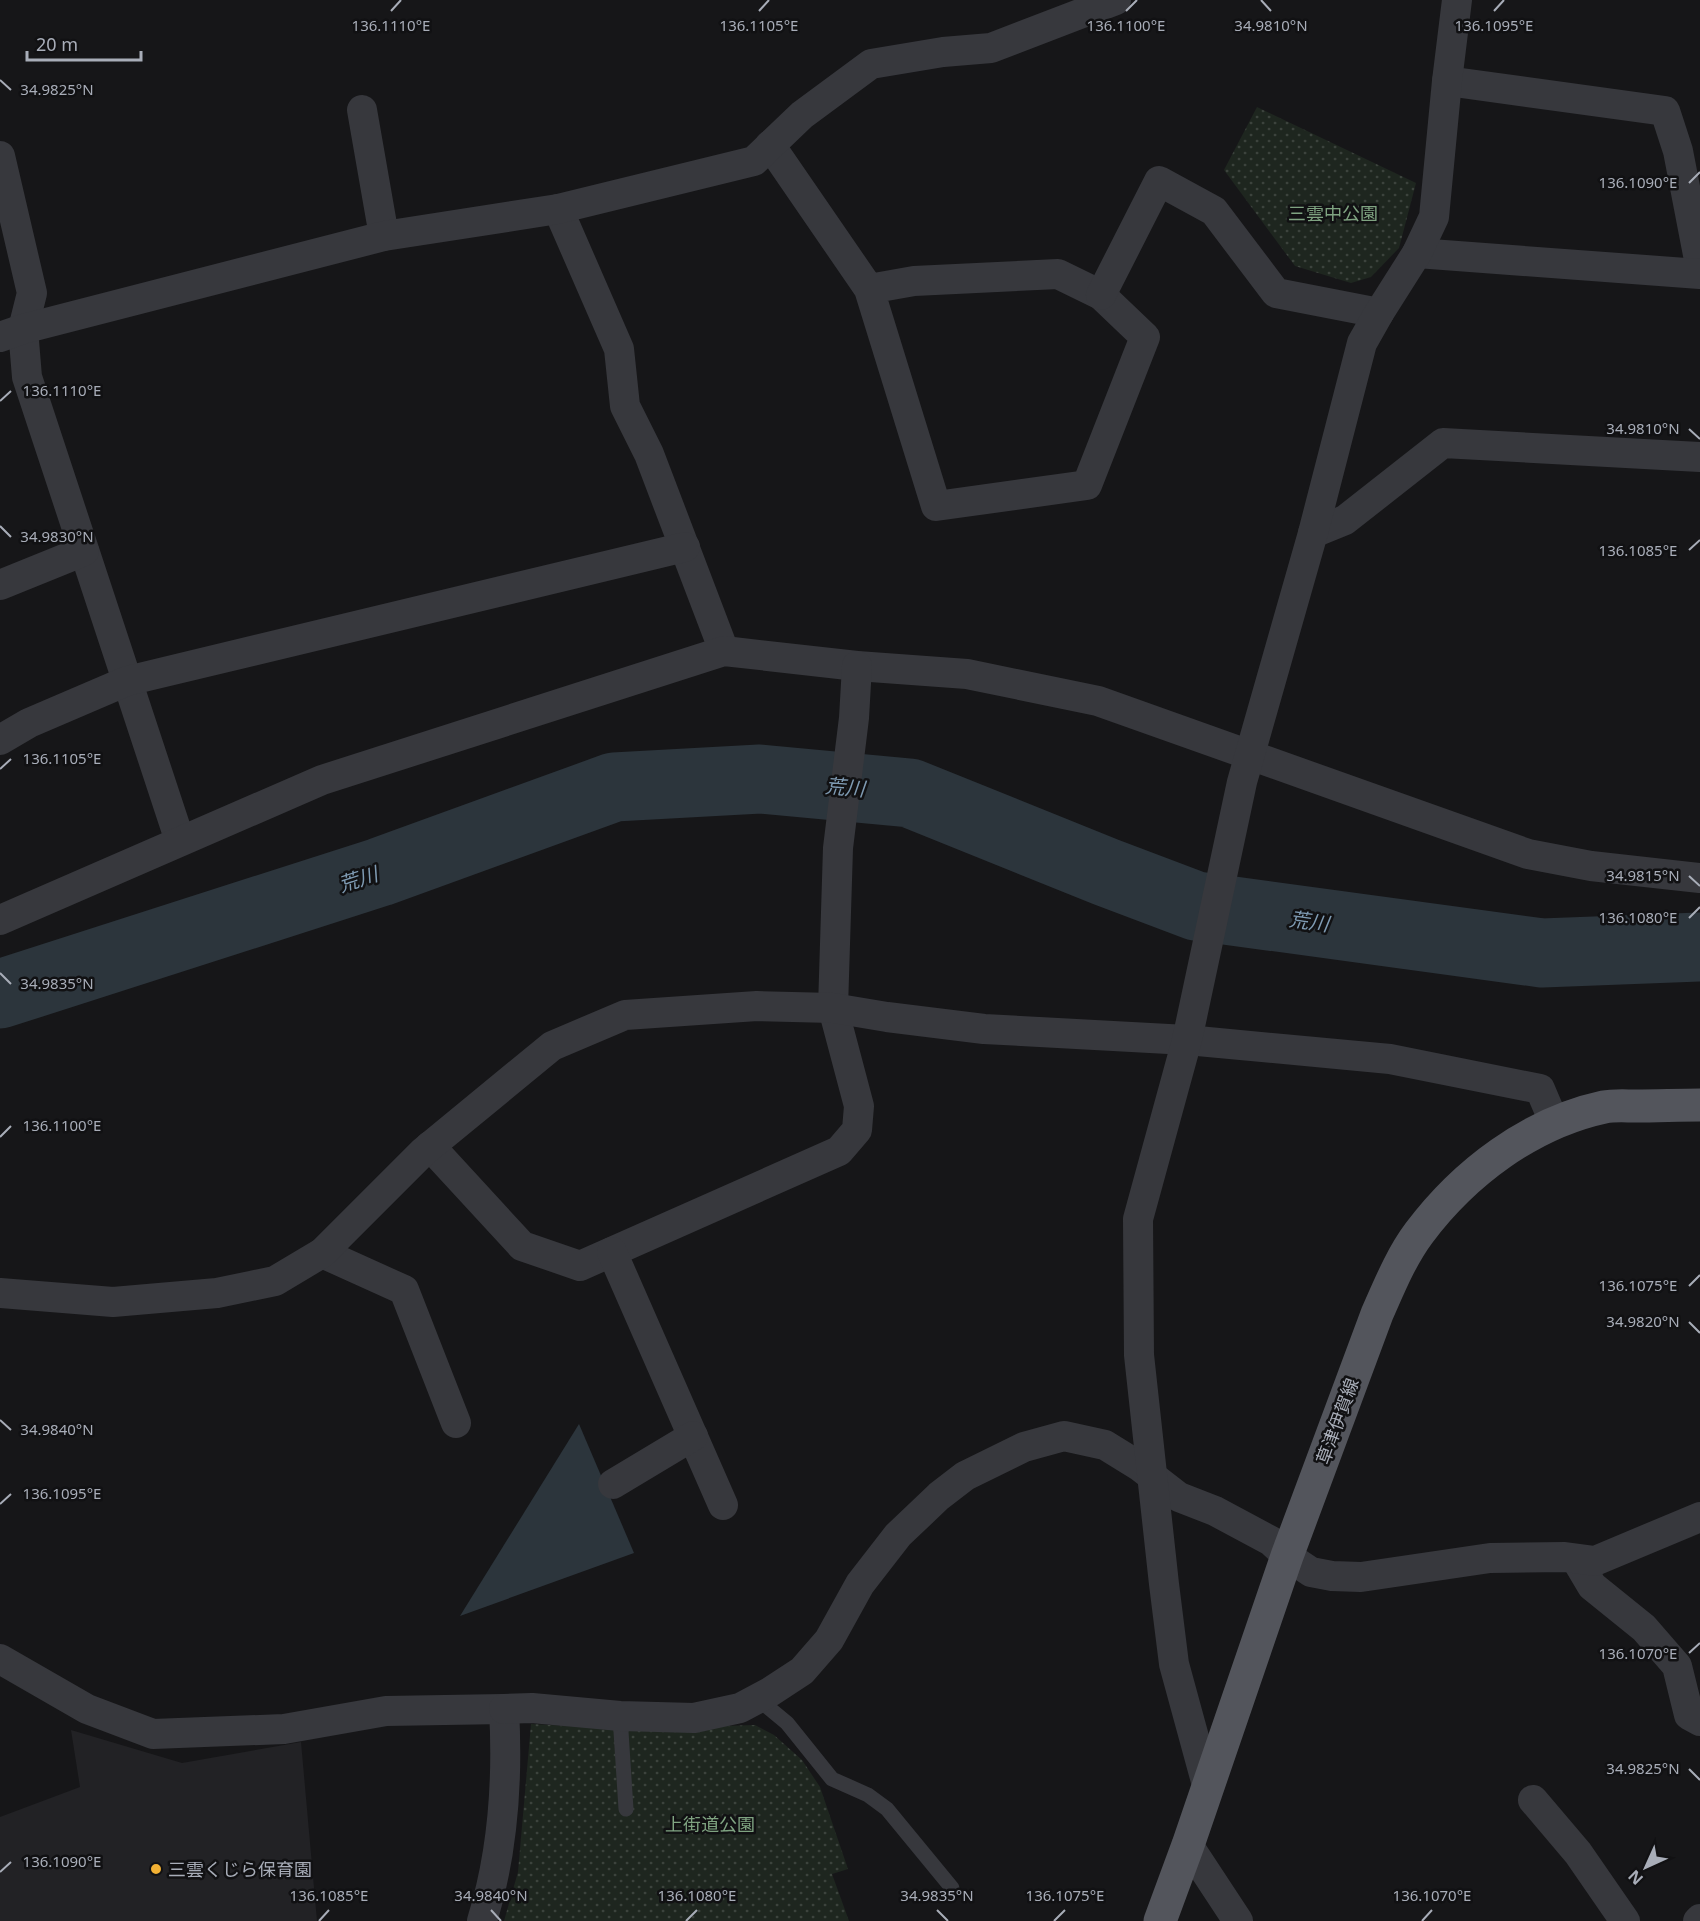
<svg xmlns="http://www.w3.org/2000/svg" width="1700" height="1921" font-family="'Noto Sans','Noto Sans JP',sans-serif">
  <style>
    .built { fill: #222225 }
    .green { fill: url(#green-dots) }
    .water { fill: #2c353c }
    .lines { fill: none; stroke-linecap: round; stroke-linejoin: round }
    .river { stroke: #2c353c; stroke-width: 69 }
    .lane { stroke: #37383d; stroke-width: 15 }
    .street { stroke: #37383d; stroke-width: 30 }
    .primary { stroke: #53555c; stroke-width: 33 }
    .ticks { fill: none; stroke: #a8adb8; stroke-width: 2 }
    .poi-dot { fill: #f2b134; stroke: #111113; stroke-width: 2 }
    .labels { text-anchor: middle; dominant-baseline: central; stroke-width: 5; stroke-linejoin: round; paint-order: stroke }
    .park-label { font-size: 18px; fill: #7fa381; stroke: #111113 }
    .street-label { font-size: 18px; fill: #a8adb8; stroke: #111113 }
    .poi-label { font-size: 18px; fill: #a8adb8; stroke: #111113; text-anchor: start }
    .water-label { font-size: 20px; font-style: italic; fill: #7f9bb3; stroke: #111113 }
    .ticks-label { font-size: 15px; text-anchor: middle; fill: #a8adb8; stroke: #111113; stroke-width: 5; stroke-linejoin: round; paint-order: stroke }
  </style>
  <defs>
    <pattern id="green-dots" width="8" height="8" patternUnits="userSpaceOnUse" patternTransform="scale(1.5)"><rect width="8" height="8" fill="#1e261f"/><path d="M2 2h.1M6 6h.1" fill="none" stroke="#3c433d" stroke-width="1.8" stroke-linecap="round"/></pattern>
  </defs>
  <rect width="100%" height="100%" fill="#161618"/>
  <polygon class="built" points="71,1730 182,1763 301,1742 317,1921 0,1921 0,1817 80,1787"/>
  <g class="green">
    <polygon points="1257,107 1416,183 1399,248 1371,277 1351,283 1295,266 1224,170"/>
    <polygon points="531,1724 628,1729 755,1725 774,1735 802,1760 820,1787 848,1869 832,1874 849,1921 504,1921 518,1872"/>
  </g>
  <polygon class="water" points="579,1424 634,1553 460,1616"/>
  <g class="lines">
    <polyline class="river" points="0,994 380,872 614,787 760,779 910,793 1106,872 1196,906 1542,953 1700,947"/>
    <g class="lane">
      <polyline points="758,1699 787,1723 832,1779 868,1795 887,1809 952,1888"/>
      <polyline points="620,1716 626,1809"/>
    </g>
    <g class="street">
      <polyline points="1447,81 1665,111 1678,151 1700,265"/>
      <polyline points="362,110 384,236"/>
      <polyline points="770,145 869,289 936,506 1087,485 1145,337 1101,295 1058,274 914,281 869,289"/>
      <polyline points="0,156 32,293 23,329 27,377 180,841"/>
      <polyline points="558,209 619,349 625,406 649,454 724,651"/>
      <polyline points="1417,253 1700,274"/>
      <polyline points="1101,295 1159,181 1214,211 1276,293 1379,313"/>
      <polyline points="0,337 23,329 384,236 558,209 754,161 802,115 871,64 943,52 991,48 1116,0"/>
      <polyline points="1313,533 1345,520 1443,443 1700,457"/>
      <polyline points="0,585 84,551"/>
      <polyline points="0,740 29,723 127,681 685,547"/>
      <polyline points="0,920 322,780 724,651 857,666 967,674 1098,701 1528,854 1591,866 1700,878"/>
      <polyline points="430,1146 522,1246 580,1266 839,1151 857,1130 859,1106 833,1008 838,848 854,718 857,666"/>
      <polyline points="612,1252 723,1505"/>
      <polyline points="322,1253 404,1290 456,1423"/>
      <polyline points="0,1293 113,1302 217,1293 275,1281 322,1253 423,1152 552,1046 625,1015 757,1006 833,1008 887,1017 984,1029 1187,1040 1390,1059 1540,1089 1554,1122"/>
      <polyline points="613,1484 693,1436"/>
      <polyline points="1576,1559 1592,1586 1644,1628 1677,1666 1689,1715 1700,1721"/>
      <path d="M0,1659L87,1709L153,1734L284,1729L386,1711L504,1709C508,1780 503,1853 482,1921"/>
      <polyline points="504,1709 532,1708 620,1716 694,1718 740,1708 770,1692 802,1671 829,1640 860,1584 898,1535 939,1496 965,1476 1024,1447 1064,1436 1105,1445 1139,1466 1179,1497 1215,1511 1271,1541 1287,1556 1311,1572 1332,1576 1361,1577 1490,1558 1565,1557 1595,1561 1700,1517"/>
      <polyline points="1207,1785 1174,1664 1164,1584 1139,1355 1138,1219 1187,1040 1242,782 1313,533 1362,343 1379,313 1417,253 1434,217 1447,81 1457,0"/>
      <polyline points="1533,1800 1578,1853 1625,1921"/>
      <polyline points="1188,1845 1238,1921"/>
      <polyline points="1698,1921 1700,1919"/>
    </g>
    <path class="primary" d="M1160,1921L1188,1845L1287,1556L1377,1314C1389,1287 1401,1257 1419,1233C1464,1173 1530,1123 1604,1107C1614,1105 1626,1106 1636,1106C1657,1106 1679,1105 1700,1105"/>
  </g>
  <path class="ticks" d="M1261,0L1271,11M391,11L401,0M759,11L769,0M1126,11L1137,0M1494,11L1504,0M0,80L11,90M1689,183L1700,172M0,401L11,391M1689,429L1700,439M0,526L11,537M1689,550L1700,540M0,769L11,759M1689,876L1700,886M1689,918L1700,907M0,973L11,984M0,1137L11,1126M1689,1286L1700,1275M1689,1322L1700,1333M0,1420L11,1430M0,1504L11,1494M1689,1653L1700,1643M1689,1769L1700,1780M0,1872L11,1862M491,1910L501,1921M937,1910L948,1921M319,1921L329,1910M686,1921L697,1910M1054,1921L1065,1910M1422,1921L1432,1910"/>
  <circle class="poi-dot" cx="156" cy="1869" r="6"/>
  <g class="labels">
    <g class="park-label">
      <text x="1333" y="213">三雲中公園</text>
      <text x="710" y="1824">上街道公園</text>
    </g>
    <g class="street-label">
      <text transform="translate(1337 1421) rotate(-70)">草津伊賀線</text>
    </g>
    <g class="poi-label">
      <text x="168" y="1869">三雲くじら保育園</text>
    </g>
    <g class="water-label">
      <text transform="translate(845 787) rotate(5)">荒川</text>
      <text transform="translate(358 879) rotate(-18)">荒川</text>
      <text transform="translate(1309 921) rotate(8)">荒川</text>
    </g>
  </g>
  <g class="ticks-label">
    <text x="391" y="31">136.1110°E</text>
    <text x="759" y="31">136.1105°E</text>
    <text x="1126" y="31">136.1100°E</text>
    <text x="1271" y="31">34.9810°N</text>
    <text x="1494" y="31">136.1095°E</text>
    <text x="57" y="95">34.9825°N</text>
    <text x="1638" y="188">136.1090°E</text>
    <text x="62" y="396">136.1110°E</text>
    <text x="1643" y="434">34.9810°N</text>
    <text x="57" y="542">34.9830°N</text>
    <text x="1638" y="556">136.1085°E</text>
    <text x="62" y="764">136.1105°E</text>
    <text x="1643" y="881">34.9815°N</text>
    <text x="1638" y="923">136.1080°E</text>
    <text x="57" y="989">34.9835°N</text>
    <text x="62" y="1131">136.1100°E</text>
    <text x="1638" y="1291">136.1075°E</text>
    <text x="1643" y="1327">34.9820°N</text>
    <text x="57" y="1435">34.9840°N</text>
    <text x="62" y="1499">136.1095°E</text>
    <text x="1638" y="1659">136.1070°E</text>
    <text x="1643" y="1774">34.9825°N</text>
    <text x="62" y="1867">136.1090°E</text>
    <text x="329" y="1901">136.1085°E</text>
    <text x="491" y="1901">34.9840°N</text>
    <text x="697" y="1901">136.1080°E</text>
    <text x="937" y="1901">34.9835°N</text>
    <text x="1065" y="1901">136.1075°E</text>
    <text x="1432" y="1901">136.1070°E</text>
  </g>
  <g transform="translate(1646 1867) rotate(225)" stroke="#111113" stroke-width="4.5" paint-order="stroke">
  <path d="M0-4.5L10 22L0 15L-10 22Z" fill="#a8adb8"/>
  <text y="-9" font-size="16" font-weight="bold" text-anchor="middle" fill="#a8adb8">N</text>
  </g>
  <path d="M27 51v9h114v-9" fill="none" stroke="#a8adb8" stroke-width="3"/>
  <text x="36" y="51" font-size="18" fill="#a8adb8" stroke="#111113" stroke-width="4.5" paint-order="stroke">20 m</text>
</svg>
